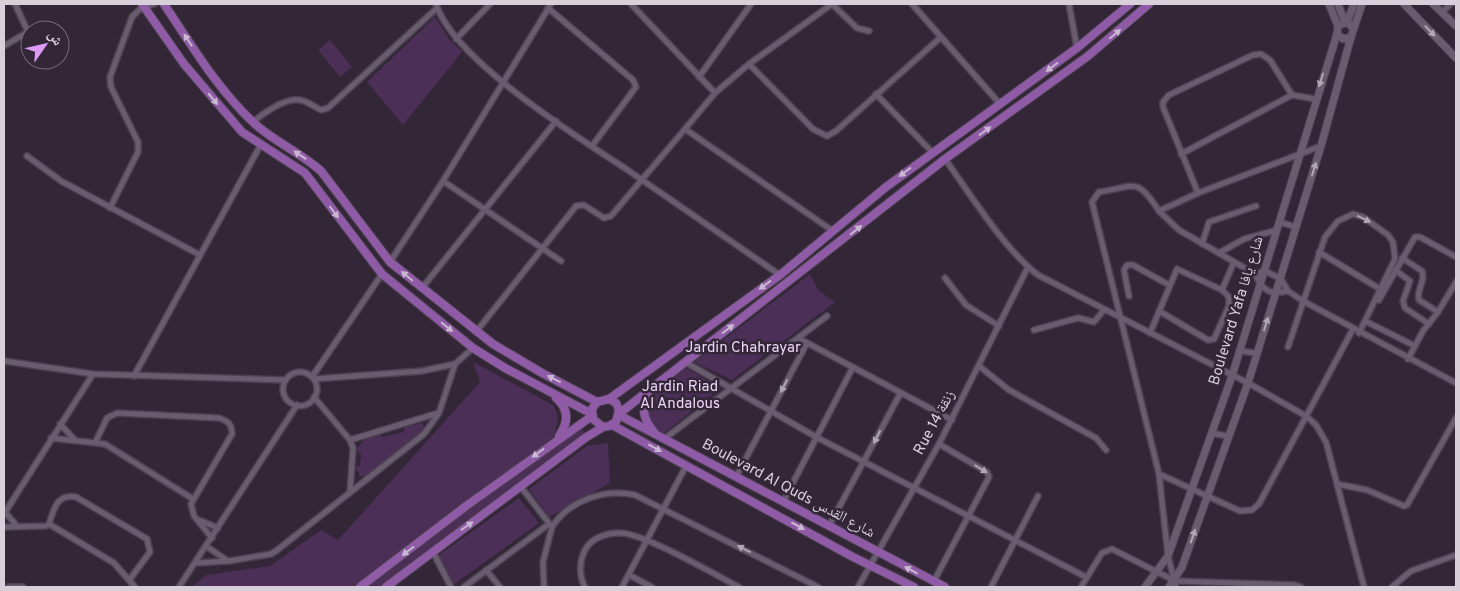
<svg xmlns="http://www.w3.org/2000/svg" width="1460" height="591" font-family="Overpass,'Noto Naskh Arabic',sans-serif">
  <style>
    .green { fill: #4b2f57 }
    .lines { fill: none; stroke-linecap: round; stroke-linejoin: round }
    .street-casing { stroke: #4b414f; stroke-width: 8 }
    .secondary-casing { stroke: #4b414f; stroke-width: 9 }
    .primary-casing { stroke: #4b414f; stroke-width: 10 }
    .street { stroke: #695c6f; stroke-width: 5 }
    .secondary { stroke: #695c6f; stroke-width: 7 }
    .primary { stroke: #905ba6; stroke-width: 8 }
    .oneway { fill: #b0a7b5 }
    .oneway2 { fill: #c9b9d0 }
    .labels { text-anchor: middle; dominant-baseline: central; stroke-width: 5; stroke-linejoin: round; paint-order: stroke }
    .street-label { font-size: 15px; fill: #d7d0db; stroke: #322637 }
    .park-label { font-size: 15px; fill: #edd6f8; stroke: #322637 }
  </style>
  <rect width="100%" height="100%" fill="#322637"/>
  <g class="green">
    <polygon points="435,17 449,39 462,52 403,125 367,82"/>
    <polygon points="330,40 352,67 340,77 318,50"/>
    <polygon points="810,274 819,291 835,302 732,380 694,362"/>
    <path d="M473,362L553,405C561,417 557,425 553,439L353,587H192L206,575L270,566L321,530L338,540L480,382Z"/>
    <polygon points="684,367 721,388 664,433 657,431 646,418 646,402 650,394"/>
    <polygon points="422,423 425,426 416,438 367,476 360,476 355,467 360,466 361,454 356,451 364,439 379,433 382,437 404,432 404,427"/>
    <polygon points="579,427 585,432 581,437 381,587 371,586 373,580"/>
    <polygon points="608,443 610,483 549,517 529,489 587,446"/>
    <polygon points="519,498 539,523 453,585 439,555"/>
  </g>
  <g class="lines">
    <g class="street-casing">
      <g id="street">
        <path d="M436,4C454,61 581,139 632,173C681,207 730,241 780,275"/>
        <polyline points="631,4 715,93"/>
        <polyline points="832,4 749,64 715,93 685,129 833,231"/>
        <polyline points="832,4 857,28 869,31"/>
        <polyline points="912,4 1000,104"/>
        <polyline points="1069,4 1077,48"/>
        <polyline points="548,8 633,80 636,87 592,146"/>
        <polyline points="1442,12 1451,4"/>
        <polyline points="456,39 490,4"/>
        <polyline points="4,46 28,32 15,4"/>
        <polyline points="749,64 813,129 827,136 836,131 941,37"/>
        <polyline points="699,77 751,4"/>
        <polyline points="876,94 932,152"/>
        <path d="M253,122C264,113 284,98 300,100C307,101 315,107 321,110L328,108L437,8"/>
        <polyline points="1181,154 1292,95"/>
        <polyline points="27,156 61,181 200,255"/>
        <path d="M945,159C970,194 1005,250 1038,275L1248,383L1306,416L1316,425L1326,442L1364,587"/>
        <polyline points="443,181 561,261"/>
        <polyline points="1198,193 1163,107 1163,102 1169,95 1253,55 1261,54 1270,60 1292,95 1315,99"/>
        <polyline points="110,208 138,152 138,142 111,87 110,77 132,17 141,8 154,4"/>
        <path d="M1159,211C1137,177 1137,186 1099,192L1092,202L1159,474L1240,511L1252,510L1259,504L1353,329"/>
        <polyline points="1279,222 1296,227"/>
        <polyline points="1202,244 1209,222 1256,206"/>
        <polyline points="1319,252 1380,289"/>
        <polyline points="1219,253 1244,239 1277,230"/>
        <path d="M1402,258L1422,271C1426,282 1416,289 1419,300L1438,312"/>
        <polyline points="390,262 443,181 551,4"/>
        <polyline points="1395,270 1410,281 1403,301 1405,308 1429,324"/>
        <polyline points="1255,274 1265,271 1281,279 1288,291 1303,301 1456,383"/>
        <polyline points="945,278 966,305 999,326"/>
        <polyline points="422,288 556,121"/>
        <path d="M1288,291C1269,295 1263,291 1255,274L1179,230L1159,211L1198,193L1321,146"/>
        <polyline points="1129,296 1124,270 1127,265 1133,265 1169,285"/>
        <polyline points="1379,300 1415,237 1420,237 1456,257"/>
        <polyline points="1159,311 1208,340 1214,339 1229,306 1229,297 1222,290"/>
        <polyline points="1367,322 1415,346"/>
        <polyline points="1034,330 1078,318 1094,322 1104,310"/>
        <polyline points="476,332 576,206 584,205 604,218 611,216 685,129"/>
        <polyline points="1150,333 1177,269 1222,290 1234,262"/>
        <polyline points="798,338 952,420"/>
        <polyline points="1288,347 1325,237 1338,221 1353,214 1363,217 1388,235 1393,242 1395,259 1359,333"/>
        <polyline points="1239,351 1257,353"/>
        <polyline points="1408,359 1423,331 1438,312 1456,282"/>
        <polyline points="4,361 93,374 286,380"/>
        <polyline points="685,362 818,438 1086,577"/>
        <polyline points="979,366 1009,390 1096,438 1106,450"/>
        <circle cx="300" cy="389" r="17"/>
        <polyline points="134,376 260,146"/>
        <polyline points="312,377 382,274"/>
        <polyline points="314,379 422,371 455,364"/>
        <polyline points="314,397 350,440 353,448 350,493"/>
        <polyline points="60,424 75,440"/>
        <polyline points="1212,433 1227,436"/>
        <polyline points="51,438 105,444 193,499"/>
        <polyline points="664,439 827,316"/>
        <polyline points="350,440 438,413"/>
        <path d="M96,441L107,418L117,413L219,418C228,421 232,424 232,434L191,504L194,516L212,538"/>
        <polyline points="1159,474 1168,556 1176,587"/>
        <polyline points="736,477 807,343"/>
        <polyline points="1337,484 1367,490 1404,506 1407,505 1456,418"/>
        <polyline points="521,487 552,527 543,562 544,587"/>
        <polyline points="783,502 853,367"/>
        <polyline points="5,512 17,526"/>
        <polyline points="4,514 93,374"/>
        <polyline points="199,520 218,528"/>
        <polyline points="49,524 114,563 135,587"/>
        <polyline points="829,526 900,394"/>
        <path d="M4,527L46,526L49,524C54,508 57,494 76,497L147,539L150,552L130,579"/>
        <path d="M552,527C568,501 605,488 635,495L818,587"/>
        <polyline points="206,546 228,561"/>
        <polyline points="433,552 451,587"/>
        <polyline points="196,563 229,561 271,554 276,551 424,434 439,413 455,364 473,348"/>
        <polyline points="486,570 500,587"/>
        <polyline points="629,575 652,587"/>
        <polyline points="934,581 989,477 987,472 939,444"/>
        <polyline points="8,587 23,587"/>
        <polyline points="179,587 297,405"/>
        <polyline points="464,587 549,524"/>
        <path d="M585,587C579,576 579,562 585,550C591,538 608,532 621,533C645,534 714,574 739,587"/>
        <polyline points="622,587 686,466"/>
        <polyline points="858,587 939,444 1028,267"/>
        <polyline points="991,587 1038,496"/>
        <polyline points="1081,587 1102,553 1112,549 1175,581 1295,585 1301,587"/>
        <polyline points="1392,587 1411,571 1456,555"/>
      </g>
    </g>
    <g class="secondary-casing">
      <g id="secondary">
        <polyline points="1329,4 1338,26"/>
        <polyline points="1338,4 1345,22"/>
        <polyline points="1404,4 1456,58"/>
        <polyline points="1433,4 1456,26"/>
        <polyline points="1347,22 1354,4"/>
        <polyline points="1353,28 1347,22 1338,26 1337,34 1343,39 1351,37 1362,4"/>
        <polyline points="1145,587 1168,556 1232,376 1337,34"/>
        <polyline points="1169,587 1182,567 1248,383 1321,146 1351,37"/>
      </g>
    </g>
    <g class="primary-casing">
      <g id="primary">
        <polyline points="142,4 184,64 242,132 305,173 382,274 473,348 505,368 592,414"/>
        <path d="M164,4C192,46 218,90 255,124C275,142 301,153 321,171L390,262L493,344L542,373L597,402"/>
        <path d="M648,393C641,408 643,419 654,432"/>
        <path d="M556,398C569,409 569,422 559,436"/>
        <polyline points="609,399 780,275 886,187 1077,48 1130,4"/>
        <polyline points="620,413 945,159 1088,56 1149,4"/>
        <polyline points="619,415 945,587"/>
        <polyline points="612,425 853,557 914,587"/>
        <polyline points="360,587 466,506 592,416"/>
        <polyline points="386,587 585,438 603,427 609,426 616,422 619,410 616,403 609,399 597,402 592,409 593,419 603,427"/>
      </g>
    </g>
    <use href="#street" class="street"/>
    <use href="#secondary" class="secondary"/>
    <use href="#primary" class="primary"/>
  </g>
  <defs><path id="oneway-solid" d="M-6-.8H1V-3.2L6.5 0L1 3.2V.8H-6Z" transform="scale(1.25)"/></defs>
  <g class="oneway">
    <use href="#oneway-solid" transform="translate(1430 31) rotate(46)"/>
    <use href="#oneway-solid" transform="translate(1321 80) rotate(107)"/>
    <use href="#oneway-solid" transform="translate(1314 169) rotate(-73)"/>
    <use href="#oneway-solid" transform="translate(1364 219) rotate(26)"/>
    <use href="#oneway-solid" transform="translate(1266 324) rotate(-73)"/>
    <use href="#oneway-solid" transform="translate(784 386) rotate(117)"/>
    <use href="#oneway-solid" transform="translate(877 437) rotate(117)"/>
    <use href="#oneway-solid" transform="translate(981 469) rotate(32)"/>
    <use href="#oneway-solid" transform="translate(1193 536) rotate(-71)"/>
    <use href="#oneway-solid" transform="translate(744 549) rotate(-153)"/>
  </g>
  <g class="oneway2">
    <use href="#oneway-solid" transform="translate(1115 34) rotate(-40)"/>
    <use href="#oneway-solid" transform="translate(188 40) rotate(-123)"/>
    <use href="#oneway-solid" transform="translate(1052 67) rotate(143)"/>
    <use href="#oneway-solid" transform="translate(213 99) rotate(50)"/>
    <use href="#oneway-solid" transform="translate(985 131) rotate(-36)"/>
    <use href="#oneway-solid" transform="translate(300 155) rotate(-147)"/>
    <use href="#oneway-solid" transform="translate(905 172) rotate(143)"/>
    <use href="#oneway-solid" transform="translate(334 212) rotate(53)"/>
    <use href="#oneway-solid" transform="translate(856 230) rotate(-39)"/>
    <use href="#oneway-solid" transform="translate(407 276) rotate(-141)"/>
    <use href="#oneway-solid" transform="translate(765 285) rotate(144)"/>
    <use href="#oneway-solid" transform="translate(447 327) rotate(39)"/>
    <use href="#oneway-solid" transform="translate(728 329) rotate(-37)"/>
    <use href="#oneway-solid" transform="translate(554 379) rotate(-153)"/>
    <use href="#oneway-solid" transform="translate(655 448) rotate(29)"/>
    <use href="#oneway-solid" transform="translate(538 453) rotate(144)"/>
    <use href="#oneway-solid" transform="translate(467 526) rotate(-35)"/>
    <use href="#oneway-solid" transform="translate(798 526) rotate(29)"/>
    <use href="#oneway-solid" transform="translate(408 551) rotate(143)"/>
    <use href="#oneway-solid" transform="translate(911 570) rotate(-152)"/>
  </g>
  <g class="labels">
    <g class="street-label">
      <text transform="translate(1237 311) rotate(-73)">Boulevard Yafa شارع يافا</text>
      <text transform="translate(935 423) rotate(-62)">Rue 14 زنقة</text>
      <text transform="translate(788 489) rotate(28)">Boulevard Al Quds شارع القدس</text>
    </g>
    <g class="park-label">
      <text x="743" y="348">Jardin Chahrayar</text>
      <text x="680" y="387">Jardin Riad<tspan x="680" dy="17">Al Andalous</tspan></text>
    </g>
  </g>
  <rect width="1460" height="591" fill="none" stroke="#d7d0db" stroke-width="10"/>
  <g transform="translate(45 45) rotate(56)"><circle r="24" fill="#322637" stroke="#746a79"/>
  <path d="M0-4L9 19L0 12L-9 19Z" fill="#da9af6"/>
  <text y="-8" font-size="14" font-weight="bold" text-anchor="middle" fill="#d7d0db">ش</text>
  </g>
</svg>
